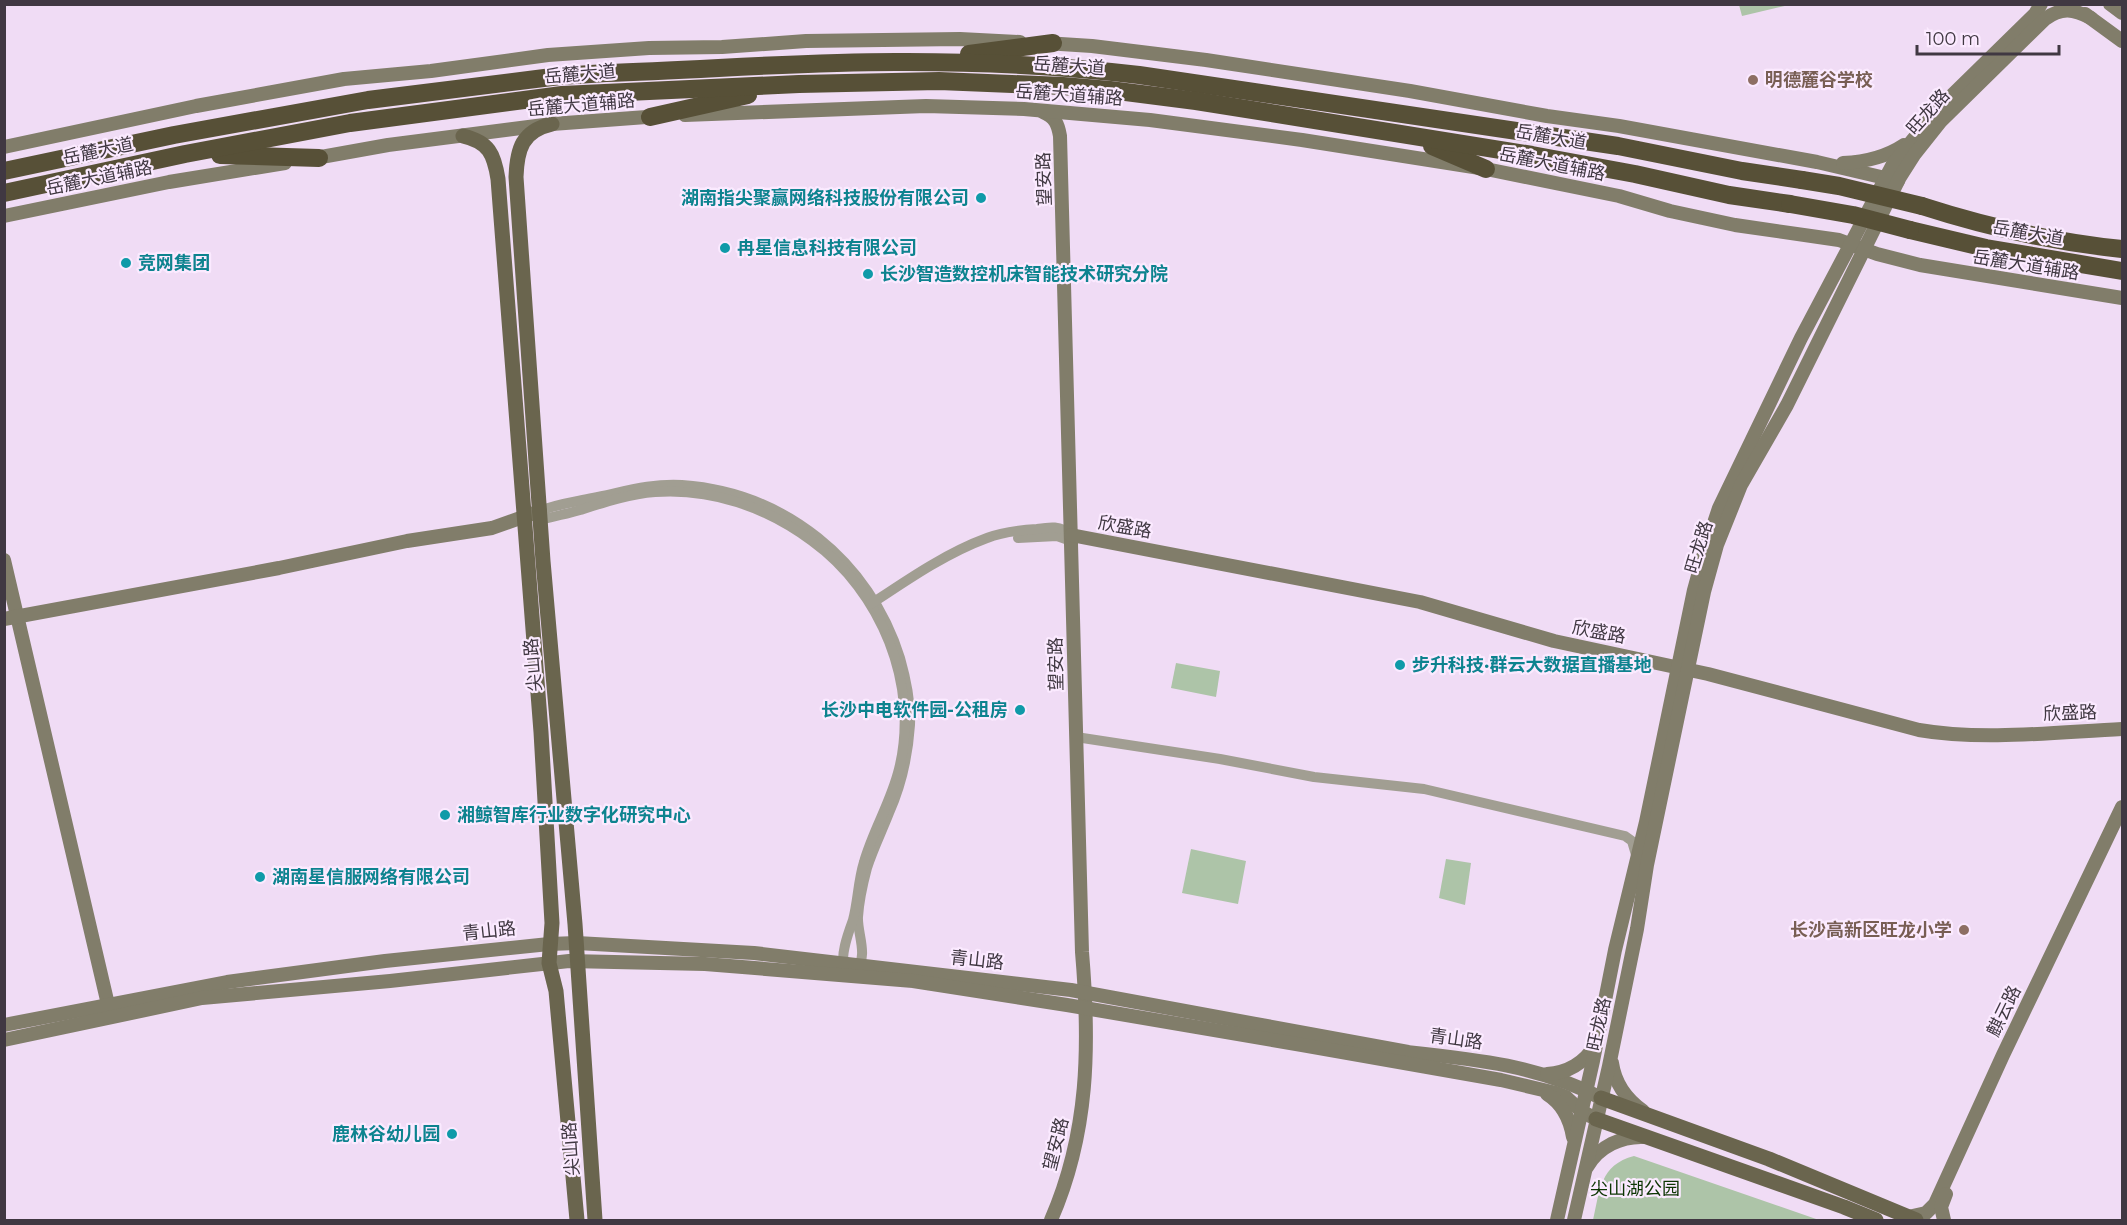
<svg xmlns="http://www.w3.org/2000/svg" width="2127" height="1225" font-family="Montserrat,'Noto Sans SC',sans-serif">
  <style>
    .green { fill: #adc4a8 }
    .lines { fill: none; stroke-linecap: round; stroke-linejoin: round }
    .street { stroke: #a19e92; stroke-width: 10 }
    .secondary { stroke: #817d6a; stroke-width: 14 }
    .primary { stroke: #6a654e; stroke-width: 15 }
    .highway { stroke: #575037; stroke-width: 18 }
    .highway-bridge { stroke: #575037; stroke-width: 18 }
    .education-dot { fill: #8d6e63; stroke: #fbeaff; stroke-width: 2 }
    .culture-dot { fill: #0f9aa8; stroke: #fbeaff; stroke-width: 2 }
    .labels { text-anchor: middle; dominant-baseline: central; stroke-width: 4.5; stroke-linejoin: round; paint-order: stroke }
    .street-label { font-size: 18px; fill: #403842; stroke: #fbeaff }
    .education-label { font-size: 18px; font-weight: bold; fill: #785e54; stroke: #fbeaff; text-anchor: start }
    .culture-label { font-size: 18px; font-weight: bold; fill: #0d838f; stroke: #fbeaff; text-anchor: start }
    .park-label { font-size: 18px; fill: #0c3502; stroke: #fbeaff }
  </style>
  <rect width="100%" height="100%" fill="#f0dcf5"/>
  <g class="green">
    <polygon points="1739,5 1739,4 1789,5 1742,16"/>
    <polygon points="1176,663 1220,671 1216,697 1171,688"/>
    <polygon points="1191,849 1246,861 1238,904 1182,893"/>
    <polygon points="1446,859 1471,863 1465,905 1439,898"/>
    <path d="M1634,1156L1819,1220H1593C1600,1190 1600,1165 1634,1156Z"/>
  </g>
  <g class="lines">
    <g class="street">
      <path d="M540,511C557,504 575,502 593,498C623,492 651,483 682,485C784,492 870,561 900,658C906,679 911,702 910,725C908,755 901,786 889,813C882,831 873,849 867,868C863,883 859,901 858,917C857,933 869,956 856,970"/>
      <path d="M541,520C554,516 567,514 580,510C605,502 629,494 655,492C712,488 766,507 812,541C881,591 920,685 899,769C891,802 873,830 864,862C858,881 858,901 853,920C849,931 839,957 845,968"/>
      <polyline points="1018,538 1057,536 1071,541"/>
      <path d="M871,604C907,580 946,553 987,538C1002,532 1020,530 1037,529C1049,527 1061,525 1071,535"/>
      <polyline points="1076,737 1220,759 1314,777 1424,789 1625,836 1632,841 1637,858"/>
    </g>
    <g class="secondary">
      <polyline points="2110,4 2122,13"/>
      <polyline points="2085,14 2122,41"/>
      <polyline points="1045,43 1092,46 1206,60 1410,91 1547,116 1619,126 1817,162 1898,181"/>
      <path d="M1043,112C1055,117 1058,124 1060,136L1082,952C1090,1046 1089,1133 1051,1220"/>
      <polyline points="685,115 926,106 1024,109 1150,120 1302,140 1486,169 1619,196 1670,211 1735,225 1839,240 1877,254 1920,265 2122,298"/>
      <polyline points="4,147 196,106 344,79 431,71 548,55 649,48 722,47 806,41 960,39 1020,42"/>
      <polyline points="310,159 388,145 552,124 660,116"/>
      <path d="M1843,163C1865,162 1886,157 1904,145"/>
      <polyline points="4,216 169,182 285,163"/>
      <path d="M1071,535L1420,602L1554,641L1708,674L1919,730C1982,741 2058,732 2122,729"/>
      <polyline points="4,560 110,1013"/>
      <polyline points="4,619 279,568 407,541 492,528 540,511"/>
      <path d="M4,1025L227,982L385,961L549,944L577,943L754,953L1071,990L1408,1052C1474,1059 1541,1066 1601,1098"/>
      <polyline points="4,1040 202,998 390,981 569,961 705,964 913,981 1067,1005 1302,1045 1501,1080 1556,1093 1566,1097 1581,1111 1596,1119"/>
      <path d="M1612,1063C1615,1084 1626,1099 1643,1111"/>
      <path d="M1547,1074C1567,1073 1585,1063 1595,1045"/>
      <path d="M1547,1094C1563,1104 1570,1119 1573,1137"/>
      <path d="M1587,1167C1599,1146 1622,1136 1644,1137"/>
      <polyline points="1908,1217 1926,1213 1935,1204 2003,1055 2122,807"/>
      <polyline points="1557,1220 1593,1061 1615,950 1646,822 1694,590 1705,550 1719,508 1801,338 1893,164 1939,108 2035,14 2041,4"/>
      <path d="M1574,1220L1609,1066L1637,929L1647,865L1682,697L1704,592L1717,545L1741,485L1787,405L1900,177L1914,155L1941,121L2045,19C2062,7 2073,9 2091,18"/>
      <polyline points="1944,1220 1941,1207 1946,1194"/>
    </g>
    <g class="primary">
      <path d="M552,124C522,131 517,149 516,177L543,561L575,924L595,1220"/>
      <path d="M463,136C489,142 494,154 498,179L541,732L552,923L549,963L556,991L577,1220"/>
      <polyline points="1601,1098 1769,1159 1916,1220"/>
      <polyline points="1596,1119 1844,1207 1876,1220"/>
    </g>
    <g class="highway">
      <polyline points="969,54 1053,43"/>
      <polyline points="650,117 748,95"/>
      <polyline points="1432,146 1486,169"/>
      <polyline points="220,155 319,158"/>
      <path d="M4,171L174,135L368,100L560,76L606,73C706,70 807,61 907,62C985,62 1062,66 1139,75L1618,146L1742,171L1802,180"/>
      <polyline points="4,193 185,154 350,123 562,95 799,84 939,81 1063,86 1110,90 1196,101 1532,155 1635,174 1729,195 1790,204"/>
      <path d="M1922,206C1987,227 2055,242 2122,249"/>
      <polyline points="1910,230 1986,248 2122,271"/>
    </g>
    <g class="highway-bridge">
      <polyline points="1802,180 1839,186 1922,206"/>
      <polyline points="1790,204 1853,215 1910,230"/>
    </g>
  </g>
  <g class="education-dot">
    <circle cx="1753" cy="80" r="6"/>
    <circle cx="1964" cy="930" r="6"/>
  </g>
  <g class="culture-dot">
    <circle cx="981" cy="198" r="6"/>
    <circle cx="725" cy="248" r="6"/>
    <circle cx="126" cy="263" r="6"/>
    <circle cx="868" cy="274" r="6"/>
    <circle cx="1400" cy="665" r="6"/>
    <circle cx="1020" cy="710" r="6"/>
    <circle cx="445" cy="815" r="6"/>
    <circle cx="260" cy="877" r="6"/>
    <circle cx="452" cy="1134" r="6"/>
  </g>
  <g class="labels">
    <g class="street-label">
      <text transform="translate(1069 66) rotate(4)">岳麓大道</text>
      <text transform="translate(580 74) rotate(-5)">岳麓大道</text>
      <text transform="translate(1069 95) rotate(4)">岳麓大道辅路</text>
      <text transform="translate(581 105) rotate(-5)">岳麓大道辅路</text>
      <text transform="translate(1928 112) rotate(-48)">旺龙路</text>
      <text transform="translate(1551 137) rotate(10)">岳麓大道</text>
      <text transform="translate(98 151) rotate(-12)">岳麓大道</text>
      <text transform="translate(1552 164) rotate(11)">岳麓大道辅路</text>
      <text transform="translate(99 178) rotate(-12)">岳麓大道辅路</text>
      <text transform="translate(1044 179) rotate(-92)">望安路</text>
      <text transform="translate(2028 233) rotate(10)">岳麓大道</text>
      <text transform="translate(2026 265) rotate(9)">岳麓大道辅路</text>
      <text transform="translate(1125 527) rotate(10)">欣盛路</text>
      <text transform="translate(1699 547) rotate(-73)">旺龙路</text>
      <text transform="translate(1599 632) rotate(11)">欣盛路</text>
      <text transform="translate(1056 664) rotate(-91)">望安路</text>
      <text transform="translate(533 665) rotate(-95)">尖山路</text>
      <text transform="translate(2070 713) rotate(-2)">欣盛路</text>
      <text transform="translate(489 931) rotate(-6)">青山路</text>
      <text transform="translate(977 960) rotate(6)">青山路</text>
      <text transform="translate(2004 1011) rotate(-64)">麒云路</text>
      <text transform="translate(1599 1024) rotate(-78)">旺龙路</text>
      <text transform="translate(1456 1039) rotate(8)">青山路</text>
      <text transform="translate(1056 1144) rotate(-76)">望安路</text>
      <text transform="translate(571 1149) rotate(-94)">尖山路</text>
    </g>
    <g class="education-label">
      <text x="1765" y="80">明德麓谷学校</text>
      <text x="1952" y="930" text-anchor="end">长沙高新区旺龙小学</text>
    </g>
    <g class="culture-label">
      <text x="969" y="198" text-anchor="end">湖南指尖聚赢网络科技股份有限公司</text>
      <text x="737" y="248">冉星信息科技有限公司</text>
      <text x="138" y="263">竞网集团</text>
      <text x="880" y="274">长沙智造数控机床智能技术研究分院</text>
      <text x="1412" y="665">步升科技·群云大数据直播基地</text>
      <text x="1008" y="710" text-anchor="end">长沙中电软件园-公租房</text>
      <text x="457" y="815">湘鲸智库行业数字化研究中心</text>
      <text x="272" y="877">湖南星信服网络有限公司</text>
      <text x="440" y="1134" text-anchor="end">鹿林谷幼儿园</text>
    </g>
    <g class="park-label">
      <text x="1635" y="1189">尖山湖公园</text>
    </g>
  </g>
  <rect width="2127" height="1225" fill="none" stroke="#403842" stroke-width="12"/>
  <path d="M1917 45v9h142v-9" fill="none" stroke="#403842" stroke-width="3"/>
  <text x="1926" y="45" font-size="18" fill="#403842" stroke="#fbeaff" stroke-width="4.5" paint-order="stroke">100 m</text>
</svg>
